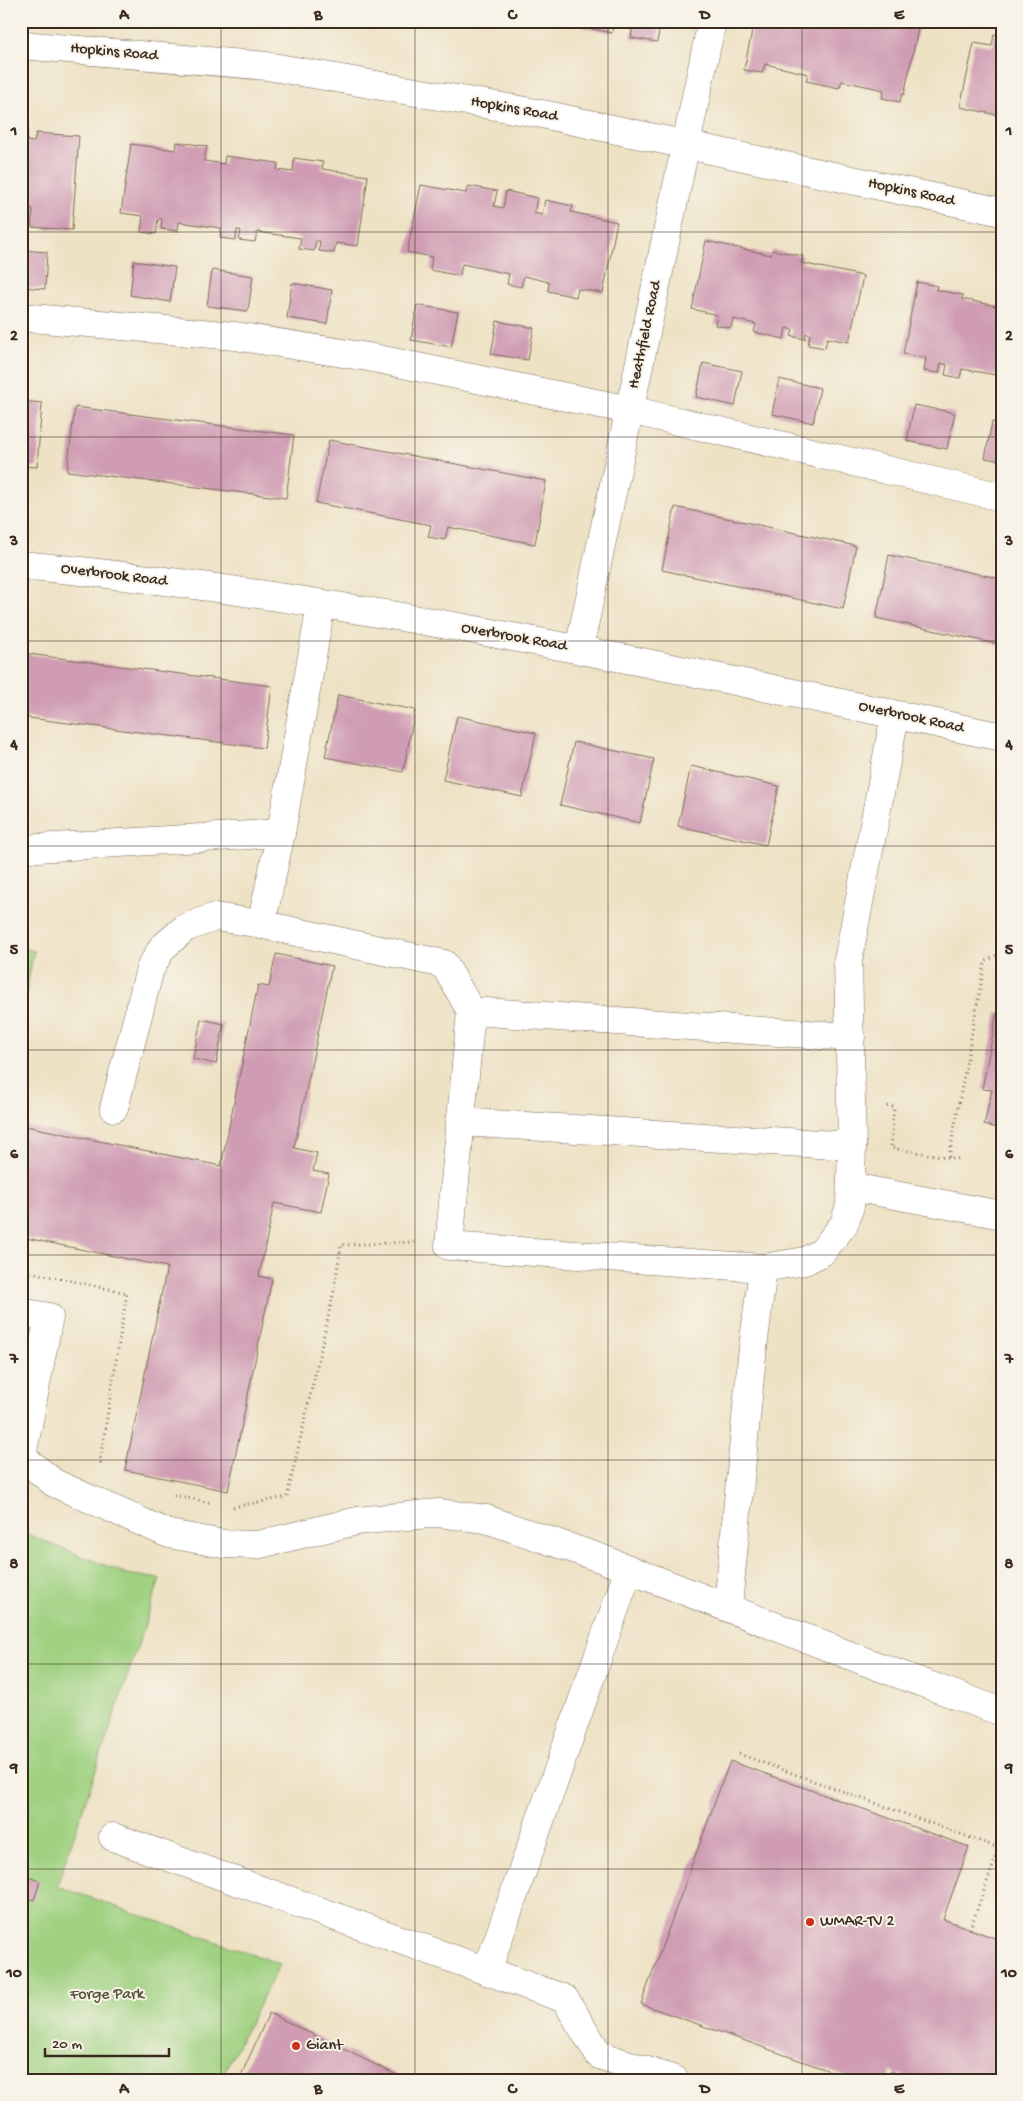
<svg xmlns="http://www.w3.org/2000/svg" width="1023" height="2101" font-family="'Gochi Hand',sans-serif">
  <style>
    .green { fill: #a0d282; stroke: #6e7e50 }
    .building { fill: #cf9cb3 }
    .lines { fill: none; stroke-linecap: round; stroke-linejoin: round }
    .minor-casing { stroke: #7a6a58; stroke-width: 29 }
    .path { stroke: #7a6a58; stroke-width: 3; stroke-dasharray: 1 4; stroke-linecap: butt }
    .minor { stroke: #fff; stroke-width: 28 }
    .grid { fill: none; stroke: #3b2a1e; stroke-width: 1; stroke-opacity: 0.55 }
    .poi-dot { fill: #c8321e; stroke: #f7f3e8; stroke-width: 2 }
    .labels { text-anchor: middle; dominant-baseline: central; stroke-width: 4; stroke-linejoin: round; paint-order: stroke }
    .street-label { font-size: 16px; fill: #3b2a1e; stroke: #f7f3e8 }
    .poi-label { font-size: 16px; fill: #3b2a1e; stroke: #f7f3e8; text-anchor: start }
    .park-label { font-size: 16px; fill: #545437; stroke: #f7f3e8 }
    .neatline { fill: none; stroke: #3b2a1e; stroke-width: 2 }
    .grid-label { font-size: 16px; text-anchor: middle; font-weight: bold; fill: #3b2a1e }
  </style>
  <rect width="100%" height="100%" fill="#f7f3e8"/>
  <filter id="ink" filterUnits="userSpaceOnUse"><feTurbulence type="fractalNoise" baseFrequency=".02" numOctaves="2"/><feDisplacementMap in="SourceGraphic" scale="10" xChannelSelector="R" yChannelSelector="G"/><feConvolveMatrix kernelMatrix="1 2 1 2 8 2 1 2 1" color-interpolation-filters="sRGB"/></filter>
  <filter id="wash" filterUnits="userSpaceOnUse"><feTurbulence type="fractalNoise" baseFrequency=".0096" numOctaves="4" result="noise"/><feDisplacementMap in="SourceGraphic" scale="20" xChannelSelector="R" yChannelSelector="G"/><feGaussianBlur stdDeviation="1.12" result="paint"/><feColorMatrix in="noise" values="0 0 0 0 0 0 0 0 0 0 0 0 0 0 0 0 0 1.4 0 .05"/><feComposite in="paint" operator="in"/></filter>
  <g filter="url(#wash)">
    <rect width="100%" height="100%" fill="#eee2c5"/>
    <g class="green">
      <polygon points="21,948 34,951 21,1018"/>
      <polygon points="21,1532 127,1574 160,1579 57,1886 280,1964 220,2080 21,2080"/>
    </g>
    <g id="blocks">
      <g class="building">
        <polygon points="584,21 614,21 612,33 583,27"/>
        <polygon points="617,21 661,21 657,42 631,38 633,25"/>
        <polygon points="754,21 876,21 894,25 895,21 917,21 915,28 918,29 904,95 902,94 900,102 882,98 884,90 842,81 839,88 806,81 808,74 765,64 762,73 744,70"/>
        <polygon points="994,34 1002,36 1002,116 960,107 974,43 992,46"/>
        <polygon points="21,125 28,125 27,141 34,142 36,133 79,136 72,230 31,227 33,209 28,208 28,220 21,220"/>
        <polygon points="177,142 207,146 204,161 224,164 225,156 278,163 277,170 293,172 294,158 323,162 322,169 368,176 358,246 336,243 334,253 319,251 320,241 316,241 314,251 299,249 301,238 257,232 255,242 239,240 241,230 237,230 236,240 220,238 221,228 179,222 178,231 161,229 162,219 158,219 156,234 141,232 143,216 121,213 131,144 176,150"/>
        <polygon points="421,185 466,193 468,186 497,191 494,206 503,208 506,191 537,198 534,213 542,215 545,200 573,206 571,212 617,222 603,293 578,289 576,297 548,291 549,282 524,276 521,287 507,284 509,274 462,264 460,276 430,270 432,257 407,252"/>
        <polygon points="706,241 771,255 772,250 803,256 801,263 863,276 849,342 827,338 825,348 808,345 810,334 806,333 805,339 791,336 793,330 786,328 784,339 754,332 756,324 733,319 731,328 715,325 717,315 692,309"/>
        <polygon points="21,250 47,252 45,289 21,287"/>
        <polygon points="134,261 175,267 170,302 130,295"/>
        <polygon points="212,270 253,276 248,311 207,306"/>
        <polygon points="917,282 937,286 936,290 963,295 962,299 1002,307 1002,376 962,369 960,378 945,375 947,365 941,363 939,373 924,371 926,358 903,354"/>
        <polygon points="292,283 332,290 327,324 287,318"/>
        <polygon points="417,305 458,312 451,347 411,340"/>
        <polygon points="497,321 534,328 528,360 491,354"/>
        <polygon points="703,363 742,371 735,406 696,397"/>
        <polygon points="779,379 820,388 813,423 772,414"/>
        <polygon points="21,401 42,403 37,467 21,466"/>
        <polygon points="914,405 955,413 947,449 907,441"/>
        <polygon points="75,407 294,435 286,498 67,471"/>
        <polygon points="992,422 1002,424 1002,461 985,458"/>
        <polygon points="329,440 546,481 535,544 448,527 445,540 428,537 431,525 316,503"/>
        <polygon points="675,507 856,546 843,609 662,570"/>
        <polygon points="889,555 1002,579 1002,645 876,618"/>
        <polygon points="21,653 272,686 264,748 21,717"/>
        <polygon points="338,695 415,710 403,772 325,757"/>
        <polygon points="457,716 536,733 522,797 443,780"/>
        <polygon points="574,742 654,759 640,823 560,805"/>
        <polygon points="691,766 779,786 766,845 678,826"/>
        <polygon points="276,954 332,966 294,1148 317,1153 313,1171 329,1174 321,1212 274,1203 259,1276 272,1279 228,1491 125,1470 167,1267 21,1237 21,1125 221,1166 258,985 269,987"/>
        <polygon points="997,1013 1002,1014 1002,1129 984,1125 992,1090 982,1089"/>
        <polygon points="201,1019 224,1024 216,1064 193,1059"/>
        <polygon points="730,1761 969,1847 943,1919 997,1939 1002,1925 1002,2080 915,2080 891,2071 888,2080 855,2080 641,2004"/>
        <polygon points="21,1875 40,1881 34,1900 21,1896"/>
        <polygon points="269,2013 407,2080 239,2080"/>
      </g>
    </g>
  </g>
  <g filter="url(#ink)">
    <use href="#blocks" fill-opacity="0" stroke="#7a6a58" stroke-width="1"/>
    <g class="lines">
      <g class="minor-casing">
        <g id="minor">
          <polyline points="21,45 267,66 542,114 1002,212"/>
          <polyline points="21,317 235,336 368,357 630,410 1002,497"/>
          <path d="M21,565C352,596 677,669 1002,737"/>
          <polyline points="579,649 712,21"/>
          <polyline points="21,849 281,833 321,605"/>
          <polyline points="261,925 281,833"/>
          <polyline points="471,1011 449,1246 763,1268 805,1261 822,1252 844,1224 850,1206 852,1146 848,960 895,715"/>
          <polyline points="114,1108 150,969 162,948 185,928 215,917 255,923 444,964 471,1011 851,1037"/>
          <polyline points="460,1122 852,1146"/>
          <polyline points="852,1187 1002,1215"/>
          <polyline points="21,1312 49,1317 22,1456"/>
          <polyline points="21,1456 54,1483 169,1534 224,1544 257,1545 357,1521 438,1513 486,1519 600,1558 882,1668 1002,1712"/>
          <polyline points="728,1606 752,1356 763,1268"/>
          <polyline points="113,1837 565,1999 599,2055 675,2080"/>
          <polyline points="487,1971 629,1569"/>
        </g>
      </g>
      <g class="path">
        <polyline points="887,1106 894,1107 891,1148 959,1159"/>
        <polyline points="949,1157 985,962 1002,952"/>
        <polyline points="21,1270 127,1293 100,1461 101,1464"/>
        <polyline points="174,1495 212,1503"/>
        <polyline points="233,1507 287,1497 334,1291 341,1245 414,1242"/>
        <polyline points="739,1754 1002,1849"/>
        <polyline points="970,1929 1002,1841"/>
      </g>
      <use href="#minor" class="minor"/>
    </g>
  </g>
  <path class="grid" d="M221,21V2080M415,21V2080M608,21V2080M802,21V2080M21,232H1002M21,437H1002M21,641H1002M21,846H1002M21,1050H1002M21,1255H1002M21,1460H1002M21,1664H1002M21,1869H1002"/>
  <g class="poi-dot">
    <circle cx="810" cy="1922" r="5"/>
    <circle cx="296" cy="2046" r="5"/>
  </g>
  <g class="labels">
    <g class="street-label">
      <text transform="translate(114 53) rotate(5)">Hopkins Road</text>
      <text transform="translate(514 110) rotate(10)">Hopkins Road</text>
      <text transform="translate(911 193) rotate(12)">Hopkins Road</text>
      <text transform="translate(646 335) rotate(-78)">Heathfield Road</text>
      <text transform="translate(114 576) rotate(7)">Overbrook Road</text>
      <text transform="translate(514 638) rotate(10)">Overbrook Road</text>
      <text transform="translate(911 718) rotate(12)">Overbrook Road</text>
    </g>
    <g class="poi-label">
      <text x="820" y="1922">WMAR-TV 2</text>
      <text x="306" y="2046">Giant</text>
    </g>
    <g class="park-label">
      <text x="107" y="1995">Forge Park</text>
    </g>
  </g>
  <rect width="1023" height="2101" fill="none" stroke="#f7f3e8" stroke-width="55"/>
  <path d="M45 2048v8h124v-8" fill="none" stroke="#3b2a1e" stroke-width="2.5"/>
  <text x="52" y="2048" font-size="15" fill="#3b2a1e" stroke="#f7f3e8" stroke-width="4" paint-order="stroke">20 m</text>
  <rect x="28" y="28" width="968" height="2046" class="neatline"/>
  <g class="grid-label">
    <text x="124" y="19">A</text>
    <text x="318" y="19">B</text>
    <text x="512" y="19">C</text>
    <text x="705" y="19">D</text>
    <text x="899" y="19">E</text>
    <text x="14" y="135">1</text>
    <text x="1009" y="135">1</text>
    <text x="14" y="340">2</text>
    <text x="1009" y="340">2</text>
    <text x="14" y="545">3</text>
    <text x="1009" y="545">3</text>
    <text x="14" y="749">4</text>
    <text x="1009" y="749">4</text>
    <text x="14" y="954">5</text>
    <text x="1009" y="954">5</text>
    <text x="14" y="1158">6</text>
    <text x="1009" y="1158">6</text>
    <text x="14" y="1363">7</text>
    <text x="1009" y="1363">7</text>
    <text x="14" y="1568">8</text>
    <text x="1009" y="1568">8</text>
    <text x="14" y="1772">9</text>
    <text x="1009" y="1772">9</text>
    <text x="14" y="1977">10</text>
    <text x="1009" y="1977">10</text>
    <text x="124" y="2093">A</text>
    <text x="318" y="2093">B</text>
    <text x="512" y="2093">C</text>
    <text x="705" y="2093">D</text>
    <text x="899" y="2093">E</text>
  </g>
</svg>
